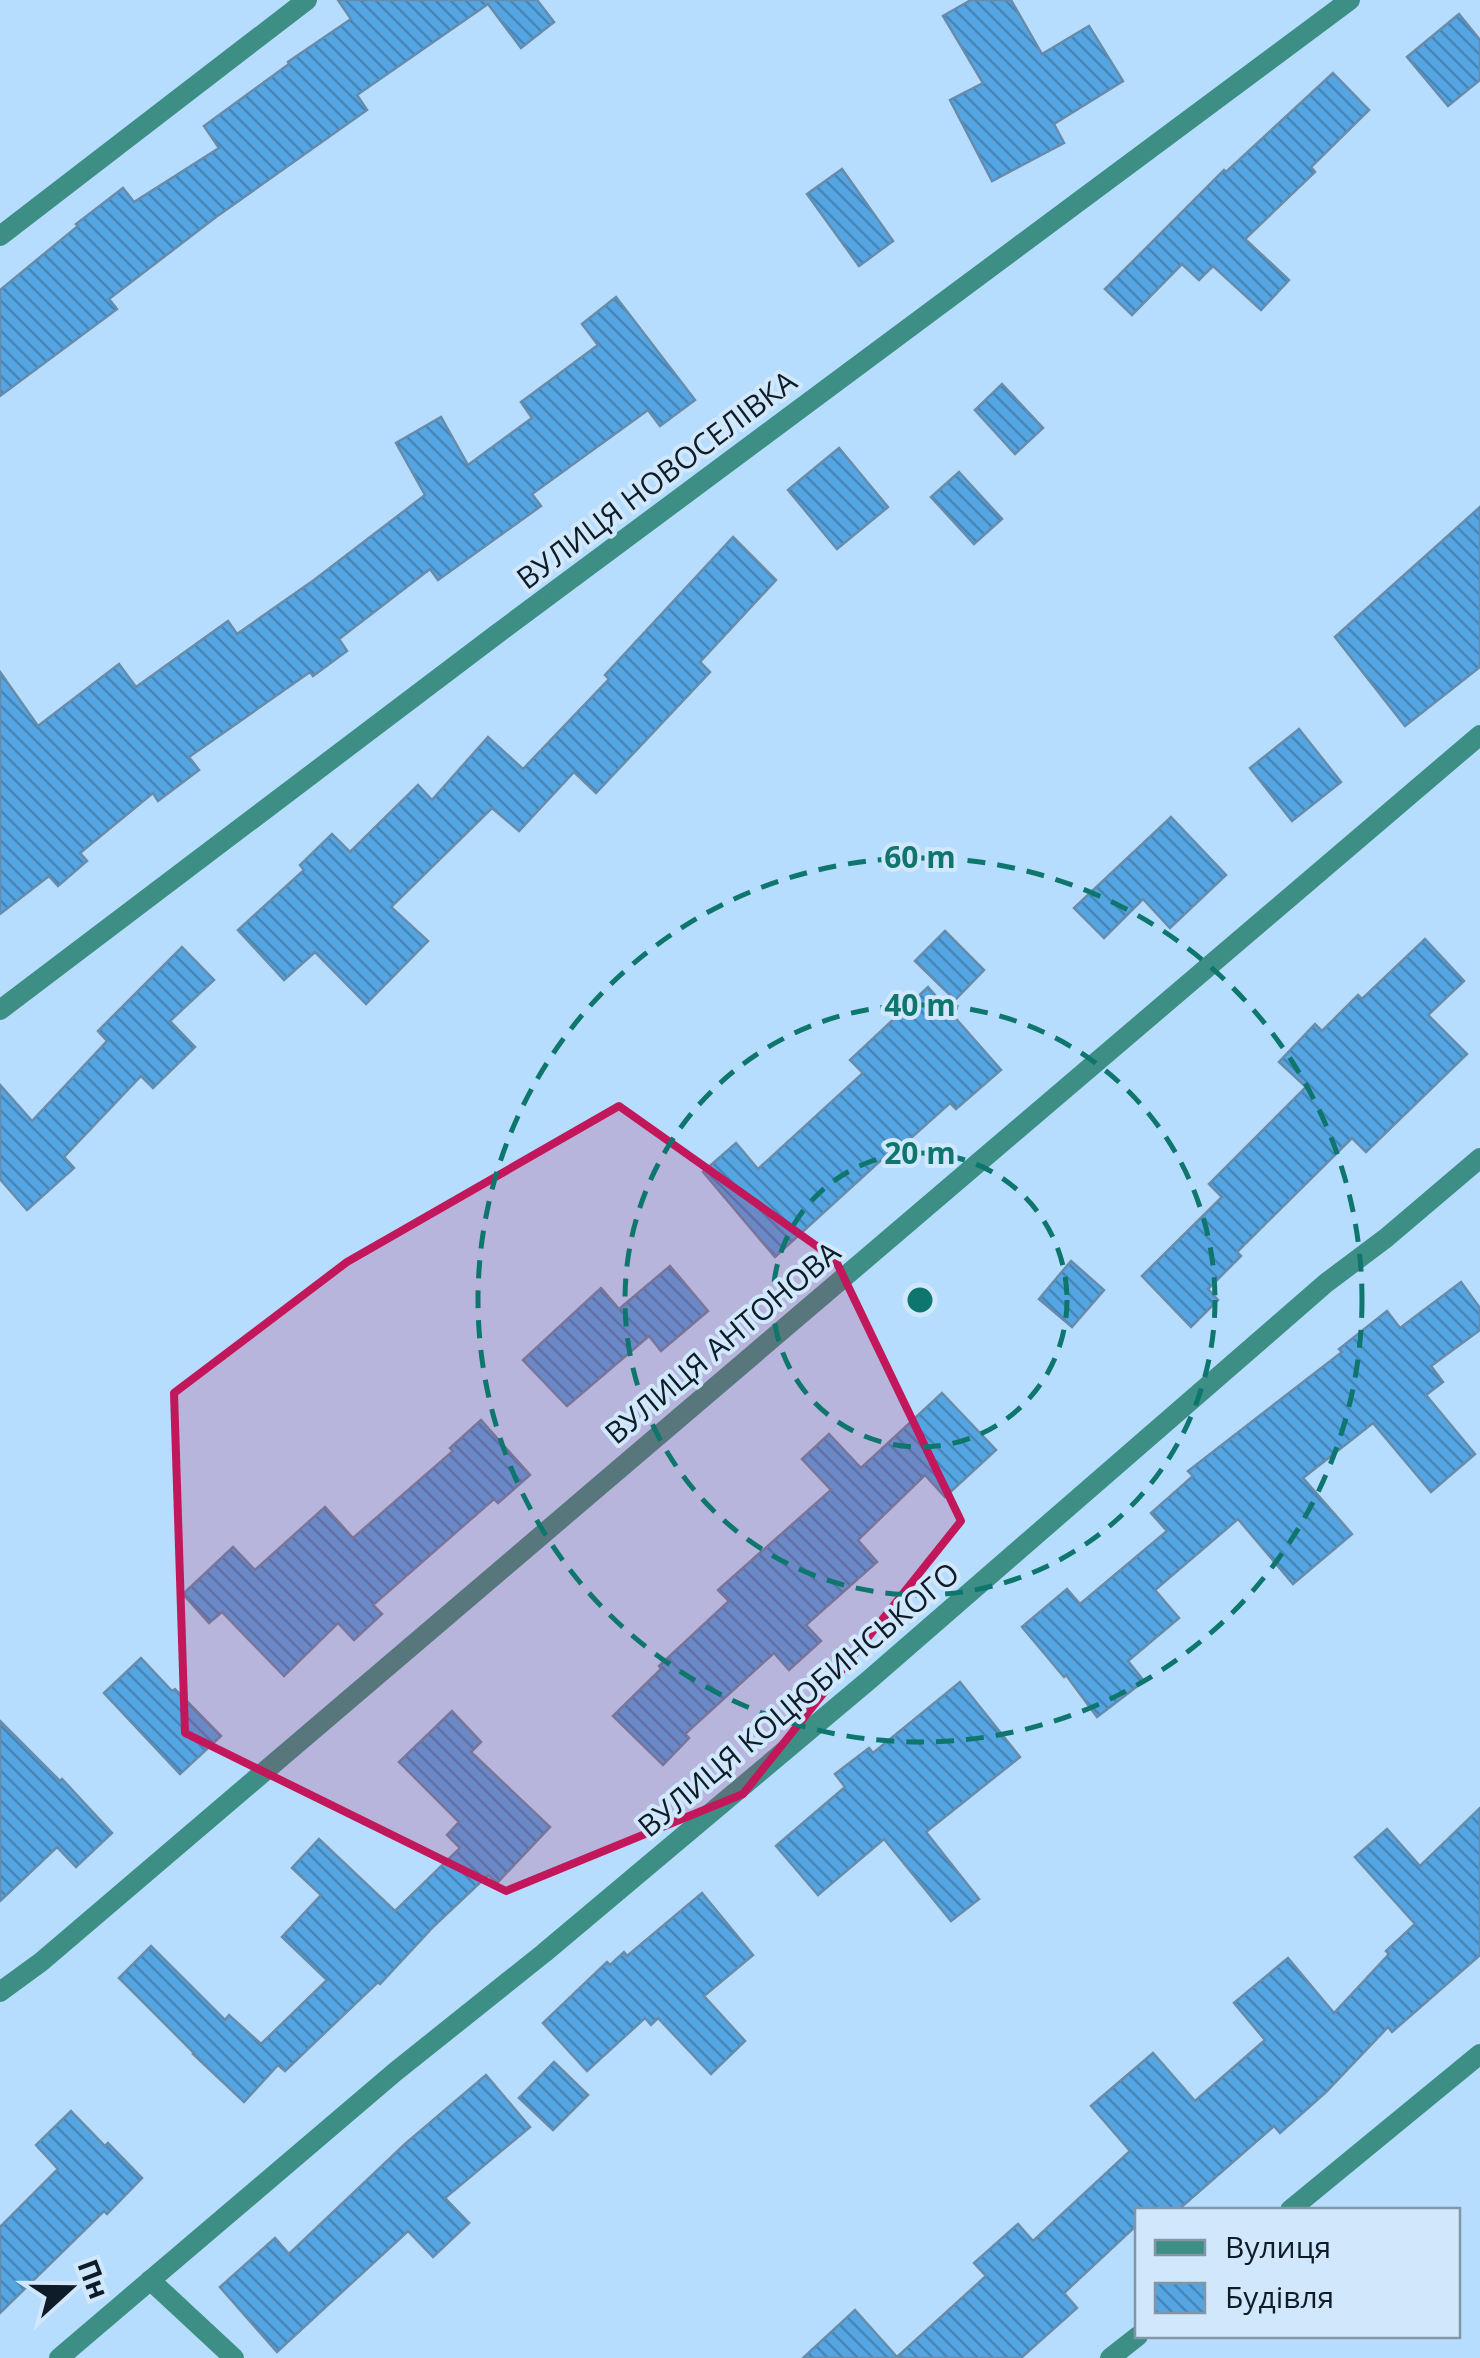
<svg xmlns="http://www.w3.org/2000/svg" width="1480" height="2358" font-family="'Open Sans',sans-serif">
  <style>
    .building { fill: url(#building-back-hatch); stroke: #678baa; stroke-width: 2.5 }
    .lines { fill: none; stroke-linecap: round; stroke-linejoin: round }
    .street { stroke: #3d8f85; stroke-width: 20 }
    .marked { fill: #c2185b; fill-opacity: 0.2; stroke: #c2185b; stroke-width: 8; stroke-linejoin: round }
    .ring { fill: none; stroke: #0f766e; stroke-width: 5; stroke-dasharray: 18 12 }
    .labels { text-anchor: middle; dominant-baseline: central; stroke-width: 8; stroke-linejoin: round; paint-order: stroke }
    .street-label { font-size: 30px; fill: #0d1c28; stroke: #d1e8fc }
    .centre { fill: #0f766e; stroke: #d1e8fc; stroke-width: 5 }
    .ring-label { font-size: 30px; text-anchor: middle; font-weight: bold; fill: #0f766e; stroke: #d1e8fc; stroke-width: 8; stroke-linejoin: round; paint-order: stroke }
  </style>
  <defs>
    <pattern id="building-back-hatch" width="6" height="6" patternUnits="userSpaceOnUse" patternTransform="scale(2.5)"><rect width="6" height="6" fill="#55a5e3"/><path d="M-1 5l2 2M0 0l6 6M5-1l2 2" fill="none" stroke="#4586b8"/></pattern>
  </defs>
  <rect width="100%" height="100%" fill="#b6ddfe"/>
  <g class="building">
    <polygon points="338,0 537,0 554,22 521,48 488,4 357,95 367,110 216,217 109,299 117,309 0,396 0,290 78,226 76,224 123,188 134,202 219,148 204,126 289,64 288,62 351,19"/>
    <polygon points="971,0 1011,0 1042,54 1089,26 1123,81 1054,124 1064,143 992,181 950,100 983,83 943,16"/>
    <polygon points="1459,14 1480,40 1480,80 1448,106 1407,57"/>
    <polygon points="1333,73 1369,110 1311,167 1315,172 1245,239 1289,280 1261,310 1213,266 1199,280 1182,264 1132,315 1105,289 1224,170 1226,172"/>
    <polygon points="842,169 893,241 859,266 807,194"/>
    <polygon points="616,297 695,400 660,426 648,410 532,494 541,506 438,580 430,569 339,639 347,651 313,676 310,672 189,757 199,770 158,801 153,793 80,853 87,861 58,886 49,876 0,914 0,672 38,726 119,664 136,687 228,621 237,634 314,580 425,495 396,443 441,417 468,465 532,418 521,402 598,345 582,324"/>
    <polygon points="1002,384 1043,428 1015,454 975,410"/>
    <polygon points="839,448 888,507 837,549 788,490"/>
    <polygon points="959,472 1002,519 974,544 931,497"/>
    <polygon points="1480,507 1480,667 1405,726 1335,637"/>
    <polygon points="733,537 776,580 700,662 710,672 596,793 574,772 519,831 492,808 391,907 428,941 366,1004 315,952 284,980 238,930 304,870 300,865 332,834 350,852 418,785 432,800 488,737 523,769 609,679 605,675"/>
    <polygon points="1299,729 1341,782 1292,821 1250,768"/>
    <polygon points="1171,817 1226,875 1170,928 1143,899 1104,938 1074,908"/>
    <polygon points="945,931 984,970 955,1000 915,961"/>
    <polygon points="1425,939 1464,981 1428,1015 1467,1054 1366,1152 1352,1138 1237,1252 1241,1256 1208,1289 1218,1300 1191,1327 1142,1276 1222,1197 1209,1184 1306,1087 1279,1062 1315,1024 1322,1031 1358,995 1362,999"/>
    <polygon points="182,947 214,980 170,1021 195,1047 153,1088 141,1076 64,1157 74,1168 27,1210 0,1179 0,1085 32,1121 107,1041 98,1031"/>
    <polygon points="928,987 1001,1070 956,1109 950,1103 893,1154 891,1151 775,1257 703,1172 736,1143 758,1169 863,1073 850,1060"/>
    <polygon points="1071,1261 1104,1290 1072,1327 1039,1299"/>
    <polygon points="670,1266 708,1311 661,1351 649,1336 567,1406 523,1360 601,1288 619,1309"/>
    <polygon points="1461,1282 1480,1308 1480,1330 1431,1366 1443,1382 1426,1395 1475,1454 1431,1492 1373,1423 1303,1478 1352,1534 1293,1584 1238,1519 1155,1590 1179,1618 1128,1661 1144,1681 1097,1717 1066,1675 1064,1677 1022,1627 1067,1589 1080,1604 1167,1531 1151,1513 1193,1476 1188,1471 1342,1352 1339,1349 1387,1311 1400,1328"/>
    <polygon points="942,1393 996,1450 945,1497 925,1475 858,1540 877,1562 806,1625 821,1641 789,1670 774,1653 685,1734 689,1738 663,1765 613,1716 661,1669 659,1666 729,1601 718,1590 831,1490 802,1459 829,1434 861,1468"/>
    <polygon points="481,1420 530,1475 498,1503 494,1499 373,1605 382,1614 354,1640 338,1623 284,1676 222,1612 209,1623 183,1594 233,1547 255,1570 325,1507 353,1538 453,1451 450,1448"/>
    <polygon points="141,1658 172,1691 175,1689 221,1736 180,1774 104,1693"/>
    <polygon points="960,1682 1020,1757 926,1832 979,1899 951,1921 884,1839 818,1895 776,1846 845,1787 835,1774 869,1748 873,1753"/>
    <polygon points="452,1711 481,1742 471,1752 550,1827 497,1883 488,1875 434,1926 380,1984 378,1982 285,2071 278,2065 244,2102 193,2054 194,2053 119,1978 151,1946 225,2020 229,2015 261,2044 327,1980 282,1937 321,1895 292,1868 319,1839 395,1911 460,1848 447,1835 459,1822 399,1762"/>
    <polygon points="0,1721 60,1781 62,1779 112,1833 76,1867 57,1847 0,1901"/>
    <polygon points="1480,1808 1480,1955 1392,2032 1388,2027 1326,2092 1280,2133 1274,2126 1178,2210 1138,2210 1138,2224 1064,2293 1077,2308 1021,2358 803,2358 855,2310 897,2357 986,2276 974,2263 1018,2224 1033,2241 1130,2151 1091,2106 1153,2053 1195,2101 1265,2040 1234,2003 1288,1958 1334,2013 1389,1954 1386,1951 1415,1924 1355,1857 1387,1829 1420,1866"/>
    <polygon points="702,1893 753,1955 704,1996 745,2041 711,2074 658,2018 651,2025 645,2018 587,2071 543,2023 607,1962 610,1965 624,1952 627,1956"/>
    <polygon points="554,2062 588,2095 553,2130 519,2098"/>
    <polygon points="486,2075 530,2127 445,2198 469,2223 433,2257 408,2231 277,2352 220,2287 275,2238 289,2254 405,2144"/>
    <polygon points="71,2111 105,2146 108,2143 142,2178 107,2214 104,2211 0,2313 0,2227 58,2169 36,2145"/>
  </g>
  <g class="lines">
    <g class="street">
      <polyline points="0,236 307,0"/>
      <polyline points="0,1010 497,634 1350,0"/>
      <polyline points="0,1992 41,1962 1480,735"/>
      <polyline points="1290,2210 1480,2054"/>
      <polyline points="150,2280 234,2358"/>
      <polyline points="59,2358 395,2072 544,1953 869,1680 1326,1283 1386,1238 1480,1158"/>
      <polyline points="1110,2358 1138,2336"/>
    </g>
  </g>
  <path class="marked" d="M619,1106L835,1259L961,1521L743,1794L506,1891L185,1733L174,1393L347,1262Z"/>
  <g class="ring">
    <circle cx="920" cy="1300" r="147"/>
    <circle cx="920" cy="1300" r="295"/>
    <circle cx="920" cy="1300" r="442"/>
  </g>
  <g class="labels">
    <g class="street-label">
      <text transform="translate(656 479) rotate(-37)">ВУЛИЦЯ НОВОСЕЛІВКА</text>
      <text transform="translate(722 1342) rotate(-40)">ВУЛИЦЯ АНТОНОВА</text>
      <text transform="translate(798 1699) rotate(-40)">ВУЛИЦЯ КОЦЮБИНСЬКОГО</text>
    </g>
  </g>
  <circle cx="920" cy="1300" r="15" class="centre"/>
  <g class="ring-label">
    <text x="920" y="868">60 m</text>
    <text x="920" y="1016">40 m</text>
    <text x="920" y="1164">20 m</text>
  </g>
  <rect x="1135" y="2208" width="325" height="130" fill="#d1e8fc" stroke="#8396a7" stroke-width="2.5"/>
  <rect x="1155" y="2240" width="50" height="15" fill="#3d8f85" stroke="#8396a7" stroke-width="2.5"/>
  <text x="1225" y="2258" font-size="30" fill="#0d1c28">Вулиця</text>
  <rect x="1155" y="2283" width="50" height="30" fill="url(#building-back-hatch)" stroke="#8396a7" stroke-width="2.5"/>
  <text x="1225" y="2308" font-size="30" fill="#0d1c28">Будівля</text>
  <g transform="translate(70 2288) rotate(69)" stroke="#d1e8fc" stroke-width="8" paint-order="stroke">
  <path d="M0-8L18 38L0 25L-18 38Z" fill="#0d1c28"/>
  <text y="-15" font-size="28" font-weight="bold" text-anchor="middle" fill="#0d1c28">Пн</text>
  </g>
</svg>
